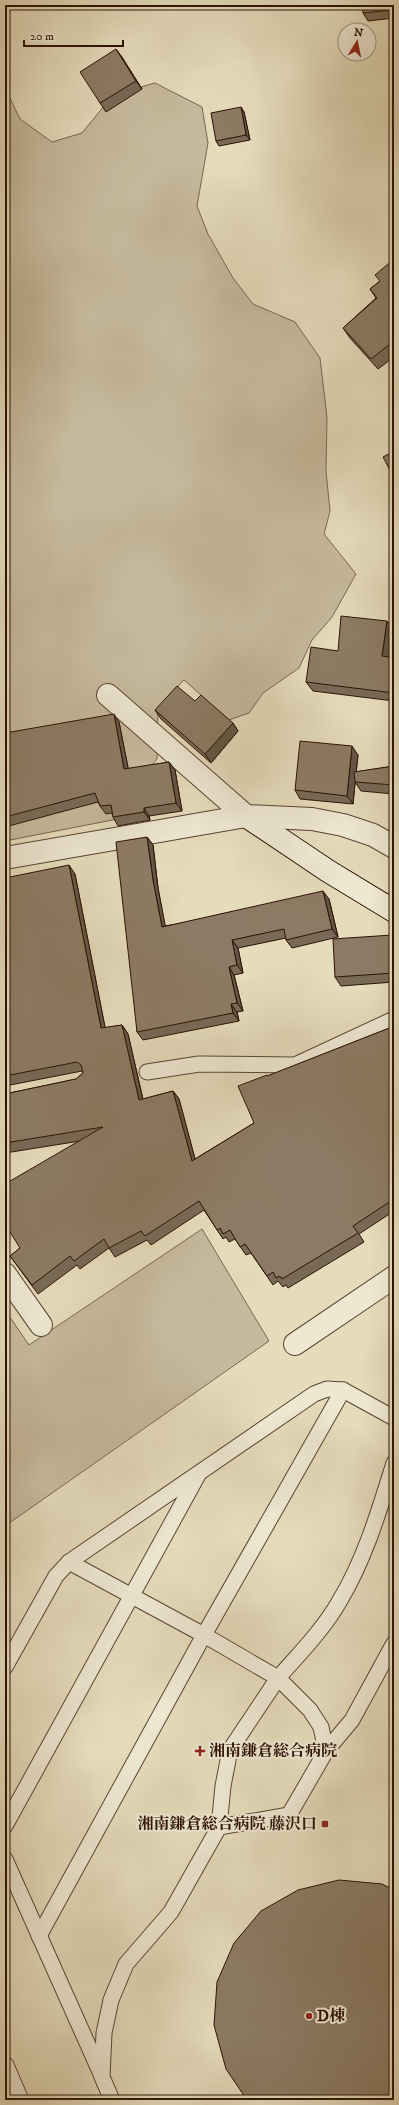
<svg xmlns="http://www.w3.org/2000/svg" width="399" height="2105" font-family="'IM FELL DW Pica','Noto Serif JP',serif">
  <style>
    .green { fill: #c6ba9d; stroke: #796651 }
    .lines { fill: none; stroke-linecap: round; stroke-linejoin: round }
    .lane-casing { stroke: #5a4433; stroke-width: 17 }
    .street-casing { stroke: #5a4433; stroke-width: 24 }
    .secondary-casing { stroke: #2c1205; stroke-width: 24 }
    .lane { stroke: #eee8d3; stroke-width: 15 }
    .street { stroke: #eee8d3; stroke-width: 22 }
    .secondary { stroke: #eee8d3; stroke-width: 22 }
    .wall { fill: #786a56; stroke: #2c1205 }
    .shaded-wall { fill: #625646; stroke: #2c1205 }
    .building { fill: #8c7b64; stroke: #2c1205 }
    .poi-dot { fill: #8f2418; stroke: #eee8d3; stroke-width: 1.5 }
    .labels { text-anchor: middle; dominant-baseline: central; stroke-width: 4; stroke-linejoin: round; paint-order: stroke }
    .poi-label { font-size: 16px; font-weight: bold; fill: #2c1205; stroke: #eee8d3; text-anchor: start }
  </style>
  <rect width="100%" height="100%" fill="#e5dcbc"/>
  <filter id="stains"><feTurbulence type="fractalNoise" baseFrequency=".005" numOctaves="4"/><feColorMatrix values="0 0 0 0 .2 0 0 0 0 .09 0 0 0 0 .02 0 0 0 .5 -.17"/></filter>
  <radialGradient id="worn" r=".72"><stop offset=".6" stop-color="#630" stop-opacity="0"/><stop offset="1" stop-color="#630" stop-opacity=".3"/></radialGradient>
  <g class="green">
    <polygon points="155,83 202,107 208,143 197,206 208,234 233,278 253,304 295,322 320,358 327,417 326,471 330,511 324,534 356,574 332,617 312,640 299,668 263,693 249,713 229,720 184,680 158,708 157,759 138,783 133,816 5,841 5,88 20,119 52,142 82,133 113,95"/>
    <polygon points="202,1229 269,1341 5,1526 5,1310 29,1345"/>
  </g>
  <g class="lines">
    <g class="lane-casing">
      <g id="lane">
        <polyline points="147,1072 199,1064 295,1065 394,1019"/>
        <path d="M69,1562L204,1635L278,1678C299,1654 323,1630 339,1602C365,1559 379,1511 394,1463"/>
        <polyline points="5,1667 56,1576 69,1562 314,1394 327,1389 343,1390 394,1418"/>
        <polyline points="326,1751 352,1720 394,1643"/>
        <polyline points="5,1826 198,1475"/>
        <polyline points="5,1859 101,2074"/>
        <polyline points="39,1936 204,1635 343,1390"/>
        <polyline points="6,2065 21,2100"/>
        <polyline points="112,2100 102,2077 104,2033 111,2000 126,1964 171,1912 219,1827 223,1786 230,1750 278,1678 310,1710 321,1727 326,1751 289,1815 219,1827"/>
      </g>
    </g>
    <g class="street-casing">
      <g id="street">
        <polyline points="108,695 246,816"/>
        <polyline points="5,858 246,816 312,819 343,825 373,835 394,847"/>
        <polyline points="5,1274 41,1325"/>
        <polyline points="295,1344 394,1277"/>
      </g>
    </g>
    <g class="secondary-casing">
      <polyline id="secondary" points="246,816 328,871 394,911"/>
    </g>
    <use href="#lane" class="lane"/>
    <use href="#street" class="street"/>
    <use href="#secondary" class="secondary"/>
  </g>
  <g class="wall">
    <polygon points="394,5 394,18 368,21 363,13"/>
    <polygon points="116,49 142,89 106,112 100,103"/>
    <polygon points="241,107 244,112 250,140 219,146 216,141"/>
    <polygon points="394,259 394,357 378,369 350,338 343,328 376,298 370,289 380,281"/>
    <polygon points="393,630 389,657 394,658 394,701 313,691 306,682 338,651"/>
    <polygon points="195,701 233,723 238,731 211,763 161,719 155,710"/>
    <polygon points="119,722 128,769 169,762 175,770 182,811 149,816 150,820 118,826 113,817 112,813 106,814 100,806 98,802 5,827 5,733"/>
    <polygon points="358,755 356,772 394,766 394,794 361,791 355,782 353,804 300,799 295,790"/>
    <polygon points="147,837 153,845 158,888 165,926 329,899 338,937 292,948 286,940 286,938 238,948 243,973 234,975 243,1011 237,1012 239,1021 143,1040 137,1032"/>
    <polygon points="75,874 105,1028 122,1025 128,1034 143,1099 173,1091 179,1099 195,1159 254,1123 268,1076 392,1027 394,1030 394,1211 359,1234 364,1242 288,1288 286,1285 283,1287 278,1281 273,1285 251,1253 246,1255 235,1239 229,1242 226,1237 223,1239 204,1210 151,1245 147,1240 115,1257 109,1248 80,1269 77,1265 38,1294 10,1256 20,1248 80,1141 5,1153 5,1094 76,1079 83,1073 82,1071 5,1086 5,875 6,878"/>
    <polygon points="394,937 394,982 341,986 335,977"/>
  </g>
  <g class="shaded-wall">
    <polygon points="116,49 122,57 142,89 136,81"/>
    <polygon points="241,107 244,112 250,140 246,135"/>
    <polygon points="387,621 393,630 388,665 382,656"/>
    <polygon points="114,714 119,722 130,777 124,769"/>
    <polygon points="233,723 238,731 211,763 205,754"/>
    <polygon points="352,746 358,755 353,804 347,796"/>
    <polygon points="169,762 175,770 182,811 176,803"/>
    <polygon points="144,808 149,816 150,820 144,812"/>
    <polygon points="147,837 153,845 158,888 167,935 162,927 153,880"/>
    <polygon points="69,865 75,874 107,1037 101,1028"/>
    <polygon points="323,891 329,899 338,937 332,929"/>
    <polygon points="392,935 394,937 394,962"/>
    <polygon points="232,940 238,948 243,973 237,965"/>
    <polygon points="229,967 234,975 243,1011 237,1003"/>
    <polygon points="231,1004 237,1012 239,1021 233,1013"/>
    <polygon points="122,1025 128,1034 145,1109 139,1100"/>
    <polygon points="173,1091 179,1099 198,1170 192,1161"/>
  </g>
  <g class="building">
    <polygon points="362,5 394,5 394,10 363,13"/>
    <polygon points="116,49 136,81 100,103 80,72"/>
    <polygon points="241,107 246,135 216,141 211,113"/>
    <polygon points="394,259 394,341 371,359 343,328 377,298 370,289 380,281 375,275"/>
    <polygon points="394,442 394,448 392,443"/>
    <polygon points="394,451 394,478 383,457"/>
    <polygon points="341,616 387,621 382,656 394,658 394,693 306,682 311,647 338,651"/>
    <polygon points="177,686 195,701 201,695 233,723 205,754 155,710"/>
    <polygon points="114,714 124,769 169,762 176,803 144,808 144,812 113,817 111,805 100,806 95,793 5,817 5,733"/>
    <polygon points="300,741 352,746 347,796 295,790"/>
    <polygon points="394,766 394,785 355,782 354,772"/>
    <polygon points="147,837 153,880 162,927 323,891 332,929 286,940 284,929 232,940 237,965 229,967 237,1003 231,1004 233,1013 137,1032 116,842"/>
    <polygon points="69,865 101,1028 122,1025 139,1100 173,1091 192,1161 254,1123 238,1086 267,1075 267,1076 392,1027 394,1031 394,1199 353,1226 358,1233 282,1279 280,1276 276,1278 273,1272 267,1276 245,1244 240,1247 230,1230 223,1234 220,1228 217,1230 199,1201 145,1236 141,1231 109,1248 104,1239 74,1261 70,1256 32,1285 10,1256 20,1248 5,1224 5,1184 103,1127 5,1143 5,1094 76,1079 83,1073 81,1065 77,1062 5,1076 5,878"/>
    <polygon points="392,935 394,962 394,973 335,977 333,939"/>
    <polygon points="339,1880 382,1884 394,1890 394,2100 247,2100 226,2069 214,2025 217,1982 234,1943 261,1911 298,1890"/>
  </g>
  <g class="poi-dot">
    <path d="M198 1745h4v4h4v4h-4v4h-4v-4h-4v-4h4z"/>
    <rect x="321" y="1820" width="8" height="8" rx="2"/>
    <circle cx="309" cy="2016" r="4"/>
  </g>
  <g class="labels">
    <g class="poi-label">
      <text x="209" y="1751">湘南鎌倉総合病院</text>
      <text x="317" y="1824" text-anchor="end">湘南鎌倉総合病院 藤沢口</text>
      <text x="317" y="2016">D棟</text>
    </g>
  </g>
  <rect width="399" height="2105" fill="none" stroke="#e5dcbc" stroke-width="20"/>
  <rect x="6" y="6" width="387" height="2093" fill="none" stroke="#2c1205" stroke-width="2"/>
  <rect x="10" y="10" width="379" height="2085" fill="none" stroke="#2c1205"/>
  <g transform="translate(357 42) rotate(10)"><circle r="19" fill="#eee8d3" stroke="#a09281"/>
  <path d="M0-3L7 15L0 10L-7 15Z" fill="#8f2418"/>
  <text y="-6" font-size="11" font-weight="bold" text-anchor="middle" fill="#2c1205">N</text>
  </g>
  <path d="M24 40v6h99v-6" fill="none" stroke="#2c1205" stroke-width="2"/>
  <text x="30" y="40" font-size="12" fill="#2c1205" stroke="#eee8d3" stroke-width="3" paint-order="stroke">20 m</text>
  <rect width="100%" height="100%" filter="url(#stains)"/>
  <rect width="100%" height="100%" fill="url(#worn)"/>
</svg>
